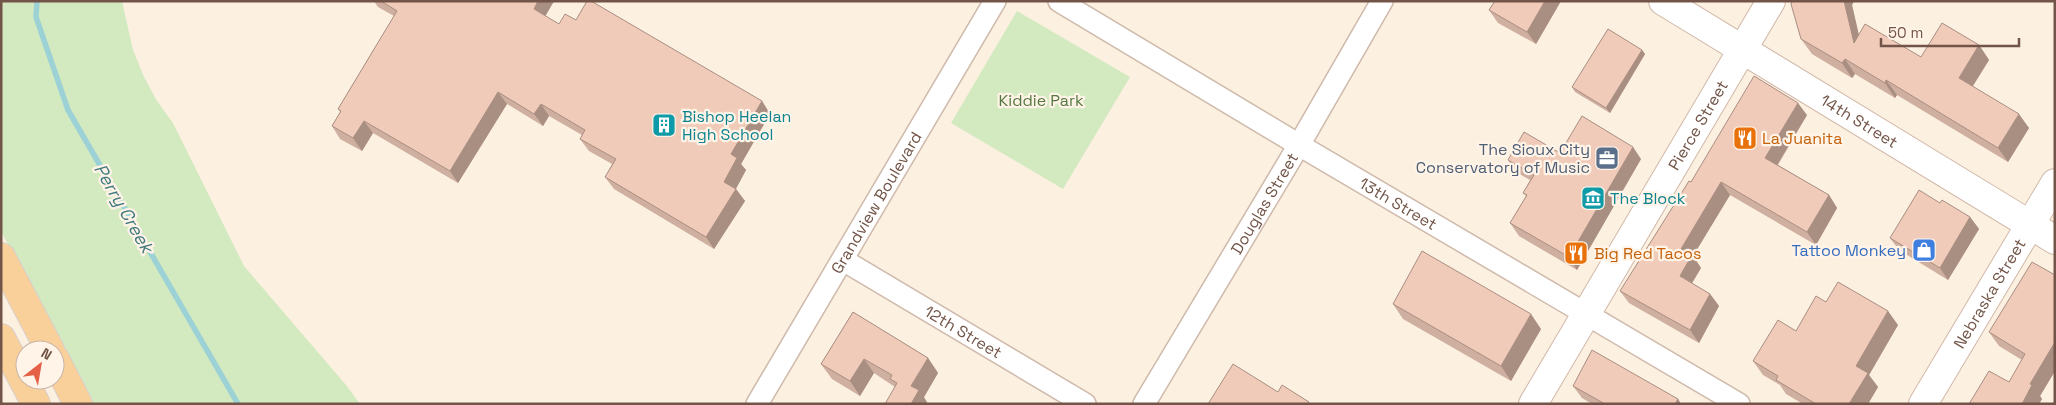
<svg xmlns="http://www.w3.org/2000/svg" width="2056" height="405" font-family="'Space Grotesk',sans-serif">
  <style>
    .green { fill: #d3e9c0 }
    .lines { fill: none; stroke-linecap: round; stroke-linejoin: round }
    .stream { stroke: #9cd1d6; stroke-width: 5.5 }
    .street-casing { stroke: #cfb9ab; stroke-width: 24 }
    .secondary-casing { stroke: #d2b8a8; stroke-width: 30 }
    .primary-casing { stroke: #d8cfcc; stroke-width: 30 }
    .street { stroke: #fff; stroke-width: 21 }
    .secondary { stroke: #fff; stroke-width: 28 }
    .primary { stroke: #fad09a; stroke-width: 28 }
    .wall { fill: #cfaf9f }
    .shaded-wall { fill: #a98e82 }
    .building { fill: #f1cbb9; stroke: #a98e82 }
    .labels { text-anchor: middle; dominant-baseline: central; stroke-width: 4.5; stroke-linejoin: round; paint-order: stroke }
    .park-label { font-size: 16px; fill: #547841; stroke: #fff4e7 }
    .culture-label { font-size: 16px; fill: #0d838f; stroke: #fff4e7; text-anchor: start }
    .street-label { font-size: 16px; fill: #725548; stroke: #fff4e7 }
    .food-label { font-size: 16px; fill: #c56008; stroke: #fff4e7; text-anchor: start }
    .service-label { font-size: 16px; fill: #4e5e75; stroke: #fff4e7; text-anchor: end }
    .shop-label { font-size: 16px; fill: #366cbe; stroke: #fff4e7; text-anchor: end }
    .water-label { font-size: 18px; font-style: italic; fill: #3f797f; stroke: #fff4e7 }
  </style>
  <rect width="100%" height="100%" fill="#fcf0e1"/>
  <g class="green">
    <polygon points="1,1 122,1 133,50 144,77 157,101 173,123 244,266 346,385 360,404 90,404 1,231"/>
    <polygon points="1017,11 1130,77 1063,189 951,123"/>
  </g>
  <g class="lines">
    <polyline class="stream" points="37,1 36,17 68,110 238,404"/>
    <g class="street-casing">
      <g id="street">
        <path id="s1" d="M1059,1L1299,145L1739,404"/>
        <path id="s2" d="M843,260L1085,404"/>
        <path id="s3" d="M757,404L995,1"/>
        <path id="s4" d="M1144,404L1299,145L1382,1"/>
      </g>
    </g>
    <g class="secondary-casing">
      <g id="secondary">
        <path id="s5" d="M1663,1L2055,240"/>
        <path id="s6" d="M1533,404L1771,1"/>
        <path id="s7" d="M1923,404L2055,183"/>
      </g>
    </g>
    <g class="primary-casing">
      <g id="primary">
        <polyline points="1,257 50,350"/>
        <polyline points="1,338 36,404"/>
        <polyline points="55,359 78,404"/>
      </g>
    </g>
    <use href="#street" class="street"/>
    <use href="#secondary" class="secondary"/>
    <use href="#primary" class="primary"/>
  </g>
  <g class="wall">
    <polygon points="374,1 554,1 545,16 559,24 576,20 762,101 770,114 741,164 746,170 736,189 745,201 714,249 614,189 605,177 612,164 589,151 580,139 582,135 549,116 543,126 507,104 458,183 373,133 362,151 340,139 332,126 340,112 338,109 394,16 378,7"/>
    <polygon points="1495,1 1561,1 1536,44 1498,23 1489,10"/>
    <polygon points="1792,1 1854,1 1852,5 1859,35 1921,57 1979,45 1989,60 1973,86 2029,128 2008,162 1897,95 1895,98 1855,74 1852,78 1812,54 1801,39"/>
    <polygon points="1642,50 1645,54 1610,113 1575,92 1572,87"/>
    <polygon points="1807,115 1778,165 1829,195 1837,208 1816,245 1730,195 1693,256 1701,268 1692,283 1710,294 1719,306 1699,343 1629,303 1620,291 1691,182"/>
    <polygon points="1560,153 1641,159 1577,270 1519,236 1510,223 1526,196 1523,193 1530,180 1516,172 1508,160"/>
    <polygon points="1940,203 1970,217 1979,229 1948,280 1899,250 1890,238"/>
    <polygon points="2055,275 2055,371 2040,396 2042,399 2039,404 1969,404 2009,382 2022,360 1999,346 1989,332"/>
    <polygon points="1826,302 1898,325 1869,375 1878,387 1868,404 1803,404 1786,394 1780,385 1763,375 1753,361 1796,331"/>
    <polygon points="1393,304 1541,329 1511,381 1403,319"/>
    <polygon points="853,312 928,358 938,373 924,397 895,387 874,373 860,396 832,379 821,364"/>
    <polygon points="1573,386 1678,399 1681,404 1592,404 1582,398"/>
  </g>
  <g class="shaded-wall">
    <polygon points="538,1 554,1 542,22 534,9"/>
    <polygon points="1545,1 1561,1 1536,44 1527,32"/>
    <polygon points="1844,1 1854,1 1852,5 1864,58 1854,43"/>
    <polygon points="1979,45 1989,60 1969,92 1959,78"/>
    <polygon points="1642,50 1645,54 1610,113 1606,108"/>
    <polygon points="1845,59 1855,74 1852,78 1842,63"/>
    <polygon points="1886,80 1897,95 1895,98 1885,83"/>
    <polygon points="498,92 507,104 458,183 450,171"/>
    <polygon points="762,101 770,114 741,164 746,170 734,192 736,189 745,201 714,249 706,237 724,182 731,154"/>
    <polygon points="1798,103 1807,115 1774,170 1765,158"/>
    <polygon points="541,104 549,116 543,126 534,114"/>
    <polygon points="2019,114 2029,128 2008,162 1998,148"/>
    <polygon points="364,121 373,133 362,151 353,138"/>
    <polygon points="1633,147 1641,159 1577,270 1569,257"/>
    <polygon points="1721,182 1730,195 1693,256 1701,268 1689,288 1680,276 1681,249"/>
    <polygon points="1829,195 1837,208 1816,245 1807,232"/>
    <polygon points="1970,217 1979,229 1948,280 1940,268"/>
    <polygon points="1710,294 1719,306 1699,343 1690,330"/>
    <polygon points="1888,311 1898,325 1869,375 1878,387 1868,404 1849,404 1856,366"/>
    <polygon points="1531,314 1541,329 1511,381 1501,366"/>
    <polygon points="2055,342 2055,371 2040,396 2042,399 2039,404 2022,404 2030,384"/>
    <polygon points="928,358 938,373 924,397 928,404 911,404 911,386"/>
    <polygon points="864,359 874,373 860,396 850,381"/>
    <polygon points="1678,399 1681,404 1675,404"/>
  </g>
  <g class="building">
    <polygon points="381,1 538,1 534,9 559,24 565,14 576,20 587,1 591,1 762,101 731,154 737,158 724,182 736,189 706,237 605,177 616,159 580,139 585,130 541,104 534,114 498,92 450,171 364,121 353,138 332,126 341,111 338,109 397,11"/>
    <polygon points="1495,1 1545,1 1527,32 1489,10"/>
    <polygon points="1792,1 1844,1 1854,43 1865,24 1921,57 1942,23 1979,45 1959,78 2019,114 1998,148 1886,80 1885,83 1845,59 1842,63 1801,39 1791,4"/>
    <polygon points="1608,29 1642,50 1606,108 1572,87"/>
    <polygon points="1754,76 1798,103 1765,158 1829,195 1807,232 1721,182 1681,249 1692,255 1680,276 1710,294 1690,330 1620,291 1689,181 1691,182"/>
    <polygon points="1582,116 1633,147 1569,257 1510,223 1527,195 1523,193 1534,175 1508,160 1524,132 1560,153"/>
    <polygon points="1919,190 1940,203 1942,200 1970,217 1940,268 1890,238"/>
    <polygon points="1422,251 1531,314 1501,366 1393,304"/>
    <polygon points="2032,262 2055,275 2055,342 2030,384 2032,385 2022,404 1969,404 1989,371 2009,382 2025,354 1989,332"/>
    <polygon points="1838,282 1888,311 1856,366 1868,373 1849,404 1821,404 1820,403 1819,404 1816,404 1776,380 1778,376 1753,361 1778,320 1796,331 1816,296 1826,302"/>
    <polygon points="853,312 928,358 911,386 919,390 911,404 885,404 897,383 890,379 892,375 864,359 850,381 821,364"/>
    <polygon points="1592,350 1678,399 1675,404 1605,404 1573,386"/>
    <polygon points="1233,364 1278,392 1282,385 1309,402 1307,404 1208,404"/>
  </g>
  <defs>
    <g id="building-square" transform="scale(1.25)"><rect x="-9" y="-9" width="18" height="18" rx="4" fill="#0f9aa8" stroke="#fff4e7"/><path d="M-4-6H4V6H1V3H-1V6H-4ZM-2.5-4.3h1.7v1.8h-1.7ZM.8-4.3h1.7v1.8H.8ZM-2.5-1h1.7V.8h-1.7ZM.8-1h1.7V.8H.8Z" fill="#fff"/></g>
    <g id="restaurant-square" transform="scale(1.25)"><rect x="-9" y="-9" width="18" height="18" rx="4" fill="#e8710a" stroke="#fff4e7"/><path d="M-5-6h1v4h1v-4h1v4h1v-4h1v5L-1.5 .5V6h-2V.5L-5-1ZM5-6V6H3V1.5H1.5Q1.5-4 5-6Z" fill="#fff"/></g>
    <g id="office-square" transform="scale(1.25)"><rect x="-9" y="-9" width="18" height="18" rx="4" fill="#5c6f8a" stroke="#fff4e7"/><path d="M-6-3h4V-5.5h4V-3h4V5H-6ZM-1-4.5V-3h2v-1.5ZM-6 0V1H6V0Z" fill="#fff"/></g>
    <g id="museum-square" transform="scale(1.25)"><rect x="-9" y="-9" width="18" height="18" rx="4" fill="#0f9aa8" stroke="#fff4e7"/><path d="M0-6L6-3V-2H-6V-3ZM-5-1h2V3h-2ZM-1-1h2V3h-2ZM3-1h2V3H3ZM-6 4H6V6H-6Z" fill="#fff"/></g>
    <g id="shop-square" transform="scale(1.25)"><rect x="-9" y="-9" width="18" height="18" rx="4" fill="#3f7fe0" stroke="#fff4e7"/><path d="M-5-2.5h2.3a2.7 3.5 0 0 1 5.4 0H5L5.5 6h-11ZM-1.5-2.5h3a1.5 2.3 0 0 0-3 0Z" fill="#fff"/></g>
  </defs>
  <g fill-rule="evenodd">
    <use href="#building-square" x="664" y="125"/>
    <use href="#restaurant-square" x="1745" y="138"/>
    <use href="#office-square" x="1607" y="158"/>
    <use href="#museum-square" x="1593" y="198"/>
    <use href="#shop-square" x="1924" y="250"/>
    <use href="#restaurant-square" x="1576" y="253"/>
  </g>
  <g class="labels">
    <g class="park-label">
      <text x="1041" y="100">Kiddie Park</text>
    </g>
    <g class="culture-label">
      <text x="682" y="116">Bishop Heelan<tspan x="682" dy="18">High School</tspan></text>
      <text x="1610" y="198">The Block</text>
    </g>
    <g class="street-label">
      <text stroke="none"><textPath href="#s5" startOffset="230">14th Street</textPath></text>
      <text stroke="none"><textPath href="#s6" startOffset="324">Pierce Street</textPath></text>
      <text stroke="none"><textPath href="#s3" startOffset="234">Grandview Boulevard</textPath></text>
      <text stroke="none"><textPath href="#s4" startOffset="234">Douglas Street</textPath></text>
      <text stroke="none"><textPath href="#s1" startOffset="395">13th Street</textPath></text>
      <text stroke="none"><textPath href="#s7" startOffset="129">Nebraska Street</textPath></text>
      <text stroke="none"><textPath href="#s2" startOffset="140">12th Street</textPath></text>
    </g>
    <g class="food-label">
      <text x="1762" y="138">La Juanita</text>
      <text x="1594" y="253">Big Red Tacos</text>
    </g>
    <g class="service-label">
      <text x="1590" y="149">The Sioux City<tspan x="1590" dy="18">Conservatory of Music</tspan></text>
    </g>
    <g class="shop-label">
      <text x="1906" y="250">Tattoo Monkey</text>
    </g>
    <g class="water-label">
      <text transform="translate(124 208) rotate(60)">Perry Creek</text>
    </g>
  </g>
  <rect width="2056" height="405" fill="none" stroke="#725548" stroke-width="5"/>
  <g transform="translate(40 365) rotate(31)"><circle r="24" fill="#fff4e7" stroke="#c7b4a7"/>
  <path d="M0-4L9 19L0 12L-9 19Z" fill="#e56047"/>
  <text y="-8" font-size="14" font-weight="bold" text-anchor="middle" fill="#725548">N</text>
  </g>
  <path d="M1881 38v8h138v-8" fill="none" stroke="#725548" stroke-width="2.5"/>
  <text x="1888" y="38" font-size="15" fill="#725548" stroke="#fff4e7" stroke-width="4" paint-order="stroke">50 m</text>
</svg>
